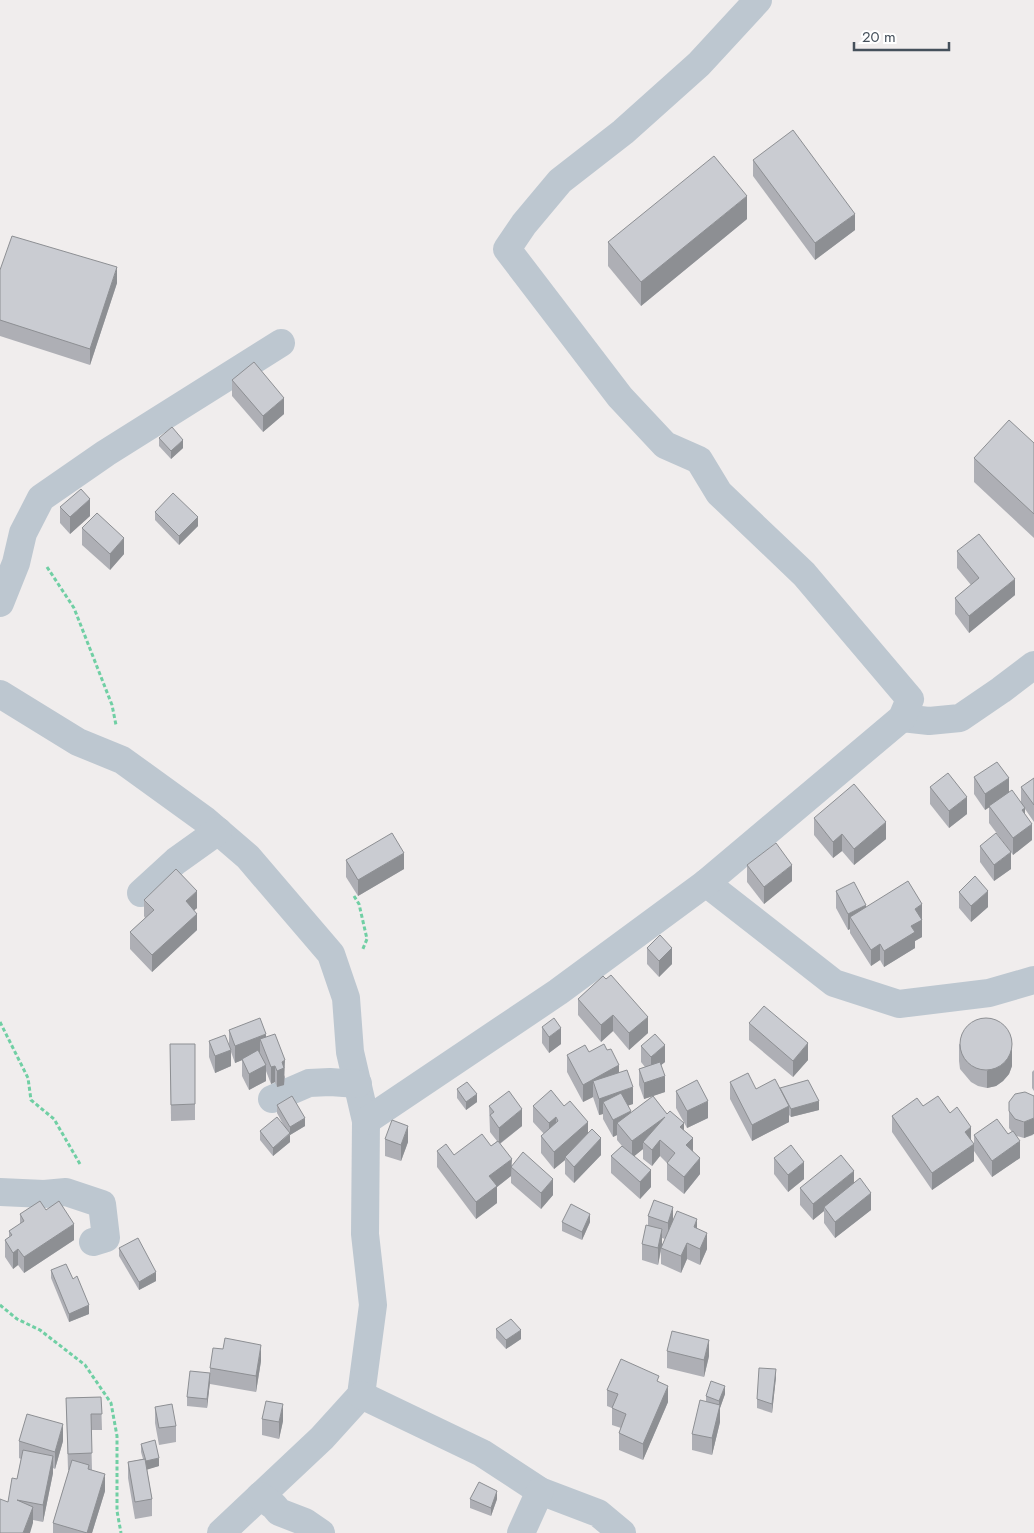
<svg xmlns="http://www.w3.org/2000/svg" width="1034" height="1533" font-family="Jost,sans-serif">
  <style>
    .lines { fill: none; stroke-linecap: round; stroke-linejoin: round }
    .path { stroke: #70cfa4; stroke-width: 3; stroke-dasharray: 4 2.5; stroke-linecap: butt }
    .minor { stroke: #bdc7d0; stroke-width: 28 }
    .wall { fill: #aeafb5; fill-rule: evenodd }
    .shaded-wall { fill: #8d8f93 }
    .building { fill: #caccd2; stroke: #8d8f93 }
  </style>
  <rect width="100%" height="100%" fill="#f0eded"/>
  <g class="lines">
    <g class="path">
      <polyline points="47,567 74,608 112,705 116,725"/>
      <polyline points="354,896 359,904 367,939 362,951"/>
      <polyline points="0,1022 28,1078 31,1100 54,1119 80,1164"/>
      <polyline points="0,1305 17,1319 40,1330 85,1365 111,1403 117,1436 117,1511 121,1533"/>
    </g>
    <g class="minor">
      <polyline points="0,603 16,563 23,533 41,498 106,453 281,343"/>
      <polyline points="0,694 78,742 122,760 205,820 248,857 331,954 346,998 350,1052 366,1121 365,1234 373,1305 361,1395 322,1438 221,1533"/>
      <polyline points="902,718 929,721 960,718 1001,690 1034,665"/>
      <polyline points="706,883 834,983 899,1004 989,993 1034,980"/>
      <polyline points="141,893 176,861 218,831"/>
      <polyline points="272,1099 309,1083 330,1082 358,1084"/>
      <polyline points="366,1121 558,992 706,883 902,718 910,699 804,574 719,493 699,460 665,445 620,397 507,249 524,224 560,181 623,132 699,64 758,0"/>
      <polyline points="0,1192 44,1194 66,1192 102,1204 106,1238 93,1242"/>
      <polyline points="361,1395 482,1453 540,1491 598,1513 622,1533"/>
      <polyline points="260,1496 274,1506 279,1512 305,1522 321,1533"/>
      <polyline points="521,1533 540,1491"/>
    </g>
  </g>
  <g class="wall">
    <polygon points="753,160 855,230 815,260 753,176"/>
    <polygon points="747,219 641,306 608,266 608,242"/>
    <polygon points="0,270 117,283 90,365 0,336"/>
    <polygon points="232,380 284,414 263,432 232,396"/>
    <polygon points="159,438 183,448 171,459 159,446"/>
    <polygon points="1034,443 1034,538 974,482 974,458"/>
    <polygon points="60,507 90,516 70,534 60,523"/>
    <polygon points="155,512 198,526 179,545 155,520"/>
    <polygon points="82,528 124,554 110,570 82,545"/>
    <polygon points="957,551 1015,595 969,633 955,614 955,598 971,585 957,568"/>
    <polygon points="974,777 1009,792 1021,802 1021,787 1034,778 1034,822 1025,809 1025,815 1032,840 1013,855 989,823 989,807 985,810 974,794"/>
    <polygon points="930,787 967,814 949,828 930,804"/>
    <polygon points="814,818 886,839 854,865 842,851 833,858 814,835"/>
    <polygon points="980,846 1011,869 994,881 980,862"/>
    <polygon points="346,860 404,869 358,896 346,877"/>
    <polygon points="747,865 792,881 764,904 747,882"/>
    <polygon points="836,891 866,907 922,921 922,937 915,941 915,948 884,967 880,960 871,966 850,933 850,929 848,930 836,908"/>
    <polygon points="959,892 988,907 971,922 959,908"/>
    <polygon points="144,900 197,908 194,910 197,930 152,972 130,949 130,932 145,918 144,916"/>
    <polygon points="647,948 672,964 659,977 647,964"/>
    <polygon points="603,976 648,1033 629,1050 613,1031 601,1042 578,1015 578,999"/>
    <polygon points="749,1023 808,1060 793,1077 749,1040"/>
    <polygon points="542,1027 561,1044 549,1053 542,1043"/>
    <polygon points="229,1030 266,1037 285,1077 284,1085 277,1087 275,1082 271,1084 266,1071 266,1081 249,1090 242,1076 242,1060 235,1063 231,1052 231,1066 215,1073 209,1057 209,1041 229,1044"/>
    <polygon points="170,1044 195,1044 195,1120 171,1121"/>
    <polygon points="959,1044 1012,1066 1009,1074 1003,1081 996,1086 987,1088 978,1086 971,1082 960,1069 959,1061"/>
    <polygon points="641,1046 665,1062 661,1065 665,1092 653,1096 667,1114 684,1131 693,1151 700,1174 684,1194 667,1180 667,1163 660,1156 652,1166 643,1159 643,1149 634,1156 651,1187 640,1199 611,1173 611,1156 622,1146 617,1140 617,1135 613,1137 603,1119 603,1114 599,1115 593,1097 583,1102 567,1072 567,1055 589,1052 619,1072 633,1104 628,1105 631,1113 653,1096 644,1099 639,1085 639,1069 645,1067 641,1062"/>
    <polygon points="1034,1070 1034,1091 1032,1088 1032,1072"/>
    <polygon points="730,1082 756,1089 780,1088 819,1110 791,1117 789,1115 789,1122 752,1141 730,1099"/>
    <polygon points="457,1089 477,1102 466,1110 457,1098"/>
    <polygon points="676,1091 708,1118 687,1128 676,1108"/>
    <polygon points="1009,1102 1033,1135 1024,1138 1017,1136 1020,1158 992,1177 974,1151 974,1135 1008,1134 1012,1132 1009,1128"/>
    <polygon points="277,1105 305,1126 290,1135 290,1142 273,1156 260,1140 260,1131 284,1126 277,1113"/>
    <polygon points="489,1106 522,1126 500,1144 512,1166 553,1195 541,1209 511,1183 511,1176 497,1187 497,1203 476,1219 437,1167 437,1151 454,1155 491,1146 497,1141 490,1132"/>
    <polygon points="533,1106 588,1133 601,1155 574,1183 565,1174 565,1160 554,1169 541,1153 541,1136 544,1134 533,1122"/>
    <polygon points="923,1106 950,1113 974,1161 932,1190 892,1132 892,1116"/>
    <polygon points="385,1139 408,1142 401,1161 385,1156"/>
    <polygon points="774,1158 804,1179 788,1192 774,1174"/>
    <polygon points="854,1183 871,1210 835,1238 824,1223 824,1211 813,1220 800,1205 800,1188"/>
    <polygon points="46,1210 74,1240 24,1273 18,1265 13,1269 5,1257 5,1240 9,1237 9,1231 20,1224 20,1214"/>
    <path d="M648,1216L673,1220L697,1228L707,1249L700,1265L687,1259L681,1273L661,1264V1251L658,1265L642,1260V1244L648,1225ZM662,1238L665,1239L662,1245Z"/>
    <polygon points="562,1222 590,1222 582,1240 562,1231"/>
    <polygon points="119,1248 156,1281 139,1290 119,1256"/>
    <polygon points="51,1270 73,1279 89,1314 69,1322 51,1278"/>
    <polygon points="496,1329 521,1339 506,1349 496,1338"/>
    <polygon points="667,1351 709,1356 704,1377 667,1368"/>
    <polygon points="261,1361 256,1392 210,1384 210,1382 207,1408 187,1406 187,1397 210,1373 210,1368"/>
    <polygon points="776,1377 772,1413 757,1408 757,1399"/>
    <polygon points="659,1382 668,1402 643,1460 619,1450 619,1433 621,1428 612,1425 612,1408 607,1406 607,1390"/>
    <polygon points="725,1394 720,1408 720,1422 712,1455 692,1450 692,1434 706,1402 706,1396"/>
    <polygon points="101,1397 102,1430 91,1430 92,1470 90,1470 105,1491 92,1533 53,1533 53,1523 69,1470 68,1470 66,1398"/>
    <polygon points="155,1407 176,1426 176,1442 159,1445 155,1423"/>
    <polygon points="262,1419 283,1421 279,1439 262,1435"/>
    <polygon points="19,1441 63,1441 55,1469 53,1468 53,1473 43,1522 33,1520 33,1523 8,1502 17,1479 21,1459 19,1458"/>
    <polygon points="141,1444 159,1466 147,1469 152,1499 152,1516 135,1519 128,1478 128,1462 143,1459 141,1452"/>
    <polygon points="470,1499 497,1499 491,1516 470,1508"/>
  </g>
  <g class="shaded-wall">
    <polygon points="747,196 747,219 641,306 641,282"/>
    <polygon points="855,214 855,230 815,260 815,243"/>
    <polygon points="117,267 117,283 90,365 90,349"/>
    <polygon points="284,398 284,414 263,432 263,416"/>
    <polygon points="183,440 183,448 171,459 171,451"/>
    <polygon points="90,499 90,516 70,534 70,517"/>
    <polygon points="198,517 198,526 179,545 179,536"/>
    <polygon points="124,538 124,554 110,570 110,554"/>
    <polygon points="1015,579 1015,595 969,633 969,616"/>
    <polygon points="1009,778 1009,795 985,810 985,794"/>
    <polygon points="967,797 967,814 949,828 949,811"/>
    <polygon points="1025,808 1025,824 1022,810"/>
    <polygon points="886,822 886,839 854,865 854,849"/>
    <polygon points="1032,824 1032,840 1013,855 1013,838"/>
    <polygon points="842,834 842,851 833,858 833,842"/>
    <polygon points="1011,852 1011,869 994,881 994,865"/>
    <polygon points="404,853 404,869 358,896 358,880"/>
    <polygon points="792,865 792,881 764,904 764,887"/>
    <polygon points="197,891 197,908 186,918 186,901"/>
    <polygon points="988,891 988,907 971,922 971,906"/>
    <polygon points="922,904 922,937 915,941 915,948 884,967 884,951 911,926 915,909"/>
    <polygon points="866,905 866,921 850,917 850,929 848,930 848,914"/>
    <polygon points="197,914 197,930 152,972 152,955"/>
    <polygon points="880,944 880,960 871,966 871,950"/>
    <polygon points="672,948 672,964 659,977 659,961"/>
    <polygon points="613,1015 613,1031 601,1042 601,1025"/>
    <polygon points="648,1017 648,1033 629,1050 629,1033"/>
    <polygon points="561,1028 561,1044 549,1053 549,1037"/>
    <polygon points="266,1034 266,1051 260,1039 260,1053 235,1063 235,1046"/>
    <polygon points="808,1043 808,1060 793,1077 793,1061"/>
    <polygon points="665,1045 665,1062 651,1073 651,1057"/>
    <polygon points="1012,1049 1012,1066 1009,1074 1003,1081 996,1086 987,1088 987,1071"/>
    <polygon points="231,1050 231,1066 215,1073 215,1056"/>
    <polygon points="285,1060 284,1085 277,1087 277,1071 282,1062"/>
    <polygon points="266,1065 266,1081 249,1090 249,1074"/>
    <polygon points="619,1065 619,1082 593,1081 593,1097 583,1102 583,1085"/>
    <polygon points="275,1066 275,1082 271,1084 271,1067"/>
    <polygon points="665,1076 665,1092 644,1099 644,1083"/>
    <polygon points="633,1087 633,1104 609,1112 603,1102 603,1114 599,1115 599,1099"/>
    <polygon points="477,1094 477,1102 466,1110 466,1102"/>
    <polygon points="708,1101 708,1118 687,1128 687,1111"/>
    <polygon points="819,1101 819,1110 791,1117 791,1109"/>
    <polygon points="789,1106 789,1122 752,1141 752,1125"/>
    <polygon points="522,1109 522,1126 499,1144 499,1128"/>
    <polygon points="631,1111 631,1128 617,1123 617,1135 613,1137 613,1120"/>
    <polygon points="556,1117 556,1134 549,1139 549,1123"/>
    <polygon points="665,1117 643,1142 643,1149 632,1158 632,1141"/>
    <polygon points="305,1118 305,1126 290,1135 290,1142 273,1156 273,1148 290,1134 290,1127"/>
    <polygon points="1034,1118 1034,1134 1024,1138 1024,1122"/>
    <polygon points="588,1122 588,1139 565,1157 565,1160 554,1169 554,1152"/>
    <polygon points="684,1123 684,1139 680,1127"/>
    <polygon points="408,1126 408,1142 401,1161 401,1145"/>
    <polygon points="971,1127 971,1144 965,1132"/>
    <polygon points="601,1138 601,1155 574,1183 574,1167"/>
    <polygon points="693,1138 693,1154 686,1145"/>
    <polygon points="660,1140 660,1156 652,1166 652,1150"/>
    <polygon points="1020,1141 1020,1158 992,1177 992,1161"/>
    <polygon points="974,1144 974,1161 932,1190 932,1173"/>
    <polygon points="700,1158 700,1174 684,1194 684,1177"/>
    <polygon points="512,1159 511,1176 497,1187 497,1203 476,1219 476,1202 489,1176"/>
    <polygon points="804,1162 804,1179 788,1192 788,1175"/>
    <polygon points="651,1170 651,1187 640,1199 640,1182"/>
    <polygon points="854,1171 854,1187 824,1207 824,1211 813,1220 813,1204"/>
    <polygon points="553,1179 553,1195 541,1209 541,1193"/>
    <polygon points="871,1193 871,1210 835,1238 835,1222"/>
    <polygon points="673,1207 673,1224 668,1240 668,1223"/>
    <polygon points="590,1214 590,1222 582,1240 582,1232"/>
    <polygon points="697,1219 697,1235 694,1227"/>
    <polygon points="74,1224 74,1240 24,1273 24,1257"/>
    <polygon points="662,1229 662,1246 661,1248 658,1265 658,1248"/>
    <polygon points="707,1233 707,1249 700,1265 700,1249"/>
    <polygon points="687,1243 687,1259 681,1273 681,1256"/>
    <polygon points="18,1249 18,1265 13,1269 13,1253"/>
    <polygon points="156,1272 156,1281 139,1290 139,1282"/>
    <polygon points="89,1305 89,1314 69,1322 69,1314"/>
    <polygon points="521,1330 521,1339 506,1349 506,1340"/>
    <polygon points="709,1340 709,1356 704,1377 704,1360"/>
    <polygon points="261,1345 261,1361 256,1392 256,1376"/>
    <polygon points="776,1369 776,1377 772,1413 772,1404"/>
    <polygon points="210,1374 210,1382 207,1408 207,1399"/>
    <polygon points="668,1386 668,1402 643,1460 643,1444"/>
    <polygon points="725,1386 725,1394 720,1408 720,1422 712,1455 712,1438 719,1408 719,1401"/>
    <polygon points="283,1404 283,1421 279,1439 279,1422"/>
    <polygon points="63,1424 63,1441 55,1469 55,1452"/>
    <polygon points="53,1456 53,1473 43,1522 43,1505"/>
    <polygon points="159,1458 159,1466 146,1470 146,1461"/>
    <polygon points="105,1474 105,1491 92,1533 87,1533"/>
    <polygon points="497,1491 497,1499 491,1516 491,1508"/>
    <polygon points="33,1507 33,1523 30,1533 23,1533"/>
  </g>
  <g class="building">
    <polygon points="793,130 855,214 815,243 753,160"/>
    <polygon points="714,156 747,196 641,282 608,242"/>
    <polygon points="12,236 117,267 90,349 0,320 0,270"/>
    <polygon points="254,362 284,398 263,416 232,380"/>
    <polygon points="1009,420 1034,443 1034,514 974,458"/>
    <polygon points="172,427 183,440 171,451 159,438"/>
    <polygon points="81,489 90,499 70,517 60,507"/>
    <polygon points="173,493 198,517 179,536 155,512"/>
    <polygon points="97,513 124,538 110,554 82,528"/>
    <polygon points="979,534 1015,579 969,616 955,598 979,578 957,551"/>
    <polygon points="997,762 1009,778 985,794 974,777"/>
    <polygon points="948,773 967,797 949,811 930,787"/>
    <polygon points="1034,778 1034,805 1021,787"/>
    <polygon points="854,784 886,822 854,849 842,834 833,842 814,818"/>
    <polygon points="1012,790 1025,808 1022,810 1032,824 1013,838 989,806"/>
    <polygon points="392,833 404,853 358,880 346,860"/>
    <polygon points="996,833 1011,852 994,865 980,846"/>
    <polygon points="776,843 792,865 764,887 747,865"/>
    <polygon points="176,869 197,891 186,901 197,914 152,955 130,932 154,910 144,900"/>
    <polygon points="975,876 988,891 971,906 959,892"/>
    <polygon points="908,881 922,904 915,909 922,920 911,926 915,932 884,951 880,944 871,950 850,917"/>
    <polygon points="854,882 866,905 848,914 836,891"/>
    <polygon points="660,935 672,948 659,961 647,948"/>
    <polygon points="611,975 648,1017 629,1033 613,1015 601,1025 578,999 603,976 606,979"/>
    <polygon points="764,1006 808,1043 793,1061 749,1023"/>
    <circle cx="986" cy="1044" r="26"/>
    <polygon points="260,1018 266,1034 235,1046 229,1030"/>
    <polygon points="554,1018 561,1028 549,1037 542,1027"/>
    <polygon points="275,1034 285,1060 282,1062 284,1068 277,1071 275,1066 271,1067 260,1039"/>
    <polygon points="655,1034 665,1045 651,1057 641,1046"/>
    <polygon points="225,1035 231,1050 215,1056 209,1041"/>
    <polygon points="170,1044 195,1044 195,1104 171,1105"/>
    <polygon points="604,1044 607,1050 611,1049 619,1065 583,1085 567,1055 585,1045 589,1052"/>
    <polygon points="258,1050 266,1065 249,1074 242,1059"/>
    <polygon points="660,1062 665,1076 644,1083 639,1069"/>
    <polygon points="627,1070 633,1087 599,1099 593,1081"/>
    <polygon points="748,1073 756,1089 775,1079 789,1106 752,1125 730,1082"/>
    <polygon points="697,1080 708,1101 687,1111 676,1091"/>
    <polygon points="808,1080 819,1101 791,1109 780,1088"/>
    <polygon points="467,1082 477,1094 466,1102 457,1089"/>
    <polygon points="551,1090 564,1106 570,1101 588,1122 554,1152 541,1136 558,1121 556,1117 549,1123 533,1106"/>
    <polygon points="509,1091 522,1109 499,1128 490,1115 494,1112 489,1106"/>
    <polygon points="1025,1092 1034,1096 1034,1118 1024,1122 1015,1119 1009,1111 1009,1102 1015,1094"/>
    <polygon points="621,1093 631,1111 613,1120 603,1102"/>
    <polygon points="292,1096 305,1118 290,1127 277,1105"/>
    <polygon points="653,1096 667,1114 670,1111 684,1123 680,1127 693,1138 686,1145 700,1158 684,1177 667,1163 675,1153 660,1140 652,1150 643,1142 665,1117 632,1141 617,1123"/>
    <polygon points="938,1096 950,1113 957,1107 971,1127 965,1132 974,1144 932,1173 892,1116 917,1098 923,1106"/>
    <polygon points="277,1117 290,1133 273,1148 260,1131"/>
    <polygon points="997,1119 1008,1134 1013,1131 1020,1141 992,1161 974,1135"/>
    <polygon points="392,1120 408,1126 401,1145 385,1139"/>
    <polygon points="592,1129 601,1138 574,1167 565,1157"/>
    <polygon points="482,1134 491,1146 498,1141 512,1159 489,1176 497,1186 476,1202 437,1151 446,1144 454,1155"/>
    <polygon points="791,1145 804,1162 788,1175 774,1158"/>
    <polygon points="622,1146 651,1170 640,1182 611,1156"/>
    <polygon points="523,1152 553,1179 541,1193 511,1167"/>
    <polygon points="841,1155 854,1171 813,1204 800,1188"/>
    <polygon points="860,1178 871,1193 835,1222 824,1207"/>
    <polygon points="654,1200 673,1207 668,1223 648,1216"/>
    <polygon points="40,1201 46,1210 59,1201 74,1224 24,1257 18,1249 13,1253 5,1240 12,1235 9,1231 24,1221 20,1214"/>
    <polygon points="571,1204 590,1214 582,1232 562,1222"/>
    <polygon points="677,1211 697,1219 694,1227 707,1233 700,1249 687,1243 681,1256 661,1248"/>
    <polygon points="646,1225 662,1229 658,1248 642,1244"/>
    <polygon points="138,1238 156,1272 139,1282 119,1248"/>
    <polygon points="66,1264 73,1279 77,1276 89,1305 69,1314 51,1270"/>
    <polygon points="511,1319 521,1330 506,1340 496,1329"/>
    <polygon points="672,1331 709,1340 704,1360 667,1351"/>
    <polygon points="225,1338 261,1345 256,1376 210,1368 213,1348 223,1349"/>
    <polygon points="621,1359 659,1376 657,1381 668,1386 643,1444 619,1433 626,1414 612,1408 618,1394 607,1390"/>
    <polygon points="759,1368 776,1369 772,1404 757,1399"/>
    <polygon points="190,1371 210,1373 207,1399 187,1397"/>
    <polygon points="711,1381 725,1386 719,1401 706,1396"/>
    <polygon points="101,1397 102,1414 91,1414 92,1453 68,1454 66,1398"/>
    <polygon points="700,1400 720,1405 712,1438 692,1434"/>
    <polygon points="266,1401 283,1404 279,1422 262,1419"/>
    <polygon points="172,1404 176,1426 159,1428 155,1407"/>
    <polygon points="27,1414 63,1424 55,1452 19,1441"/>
    <polygon points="155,1440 159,1458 146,1461 141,1444"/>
    <polygon points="23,1450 53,1456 43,1505 17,1500 33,1507 23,1533 0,1533 0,1499 8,1502 12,1478 17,1479"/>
    <polygon points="145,1459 152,1499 135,1502 128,1462"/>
    <polygon points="72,1460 89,1465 88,1469 105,1474 87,1533 53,1523"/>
    <polygon points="479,1482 497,1491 491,1508 470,1499"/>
  </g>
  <path d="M854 42v8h95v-8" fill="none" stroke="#45505b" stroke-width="2.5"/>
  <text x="862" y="42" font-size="15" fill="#45505b" stroke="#ffffff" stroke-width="4" paint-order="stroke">20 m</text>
</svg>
